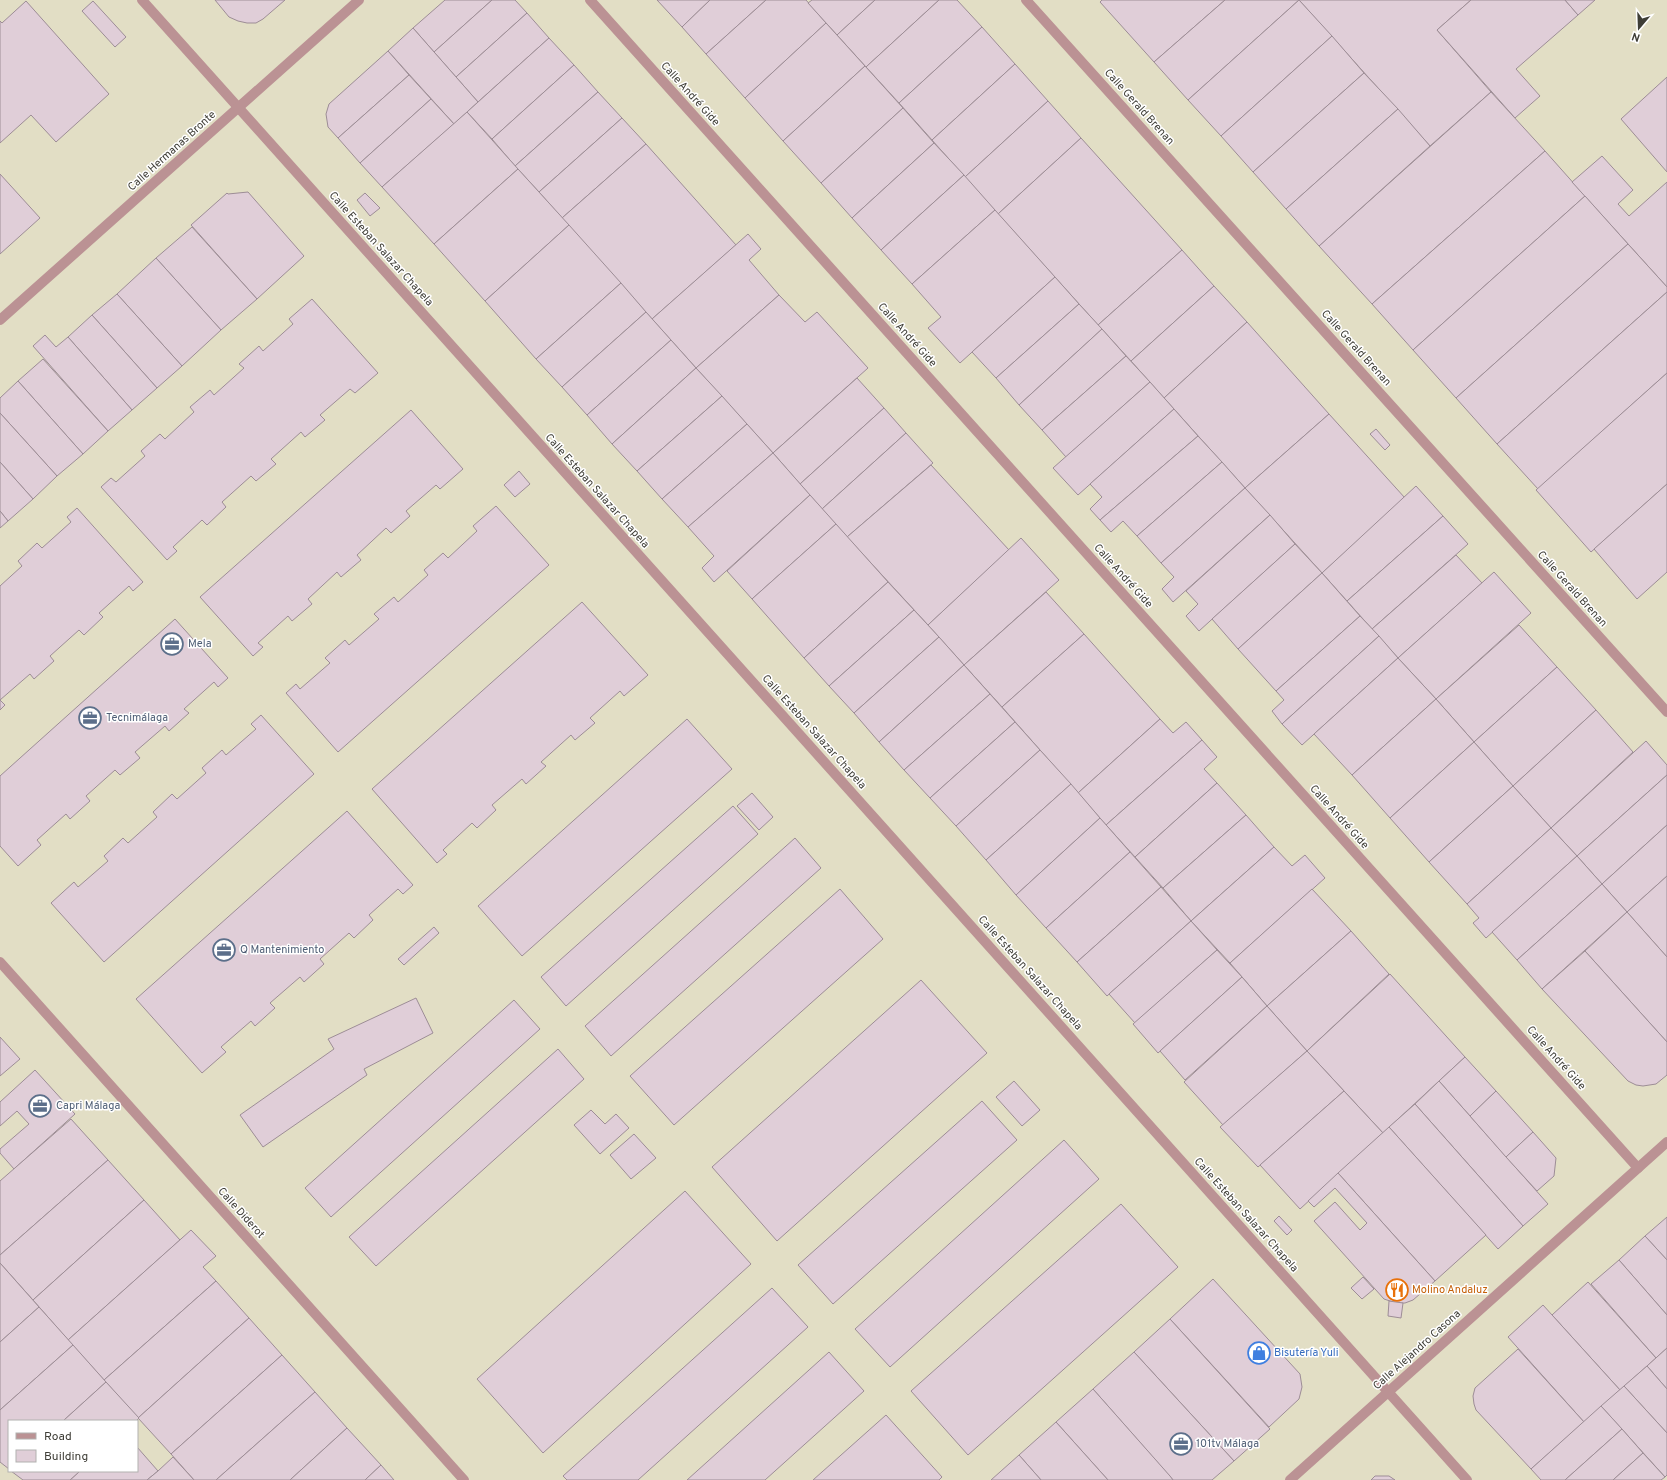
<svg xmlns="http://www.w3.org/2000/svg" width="1667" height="1480" font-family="Overpass,sans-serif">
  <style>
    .built { fill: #e2dec5; fill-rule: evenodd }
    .building { fill: #e0ced8; stroke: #9d8d96 }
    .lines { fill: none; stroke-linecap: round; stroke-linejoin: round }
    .minor { stroke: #bb9294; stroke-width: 10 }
    .labels { text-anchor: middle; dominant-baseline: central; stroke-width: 3; stroke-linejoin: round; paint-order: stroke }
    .street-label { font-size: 11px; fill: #3e3d36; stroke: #fff }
    .service-label { font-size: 11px; fill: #4e5e75; stroke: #fff; text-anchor: start }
    .food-label { font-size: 11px; fill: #c56008; stroke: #fff; text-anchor: start }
    .shop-label { font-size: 11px; fill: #366cbe; stroke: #fff; text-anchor: start }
  </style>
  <rect width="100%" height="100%" fill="#ebe9d7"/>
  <path class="built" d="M0,0H1667V1480H0ZM9,1421H137V1471H9Z"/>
  <g class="building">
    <polygon points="215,0 285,0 263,19 256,23 247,23 238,21 229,17"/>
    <polygon points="445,0 492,0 434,52 413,28"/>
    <polygon points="492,0 515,0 527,13 456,77 434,52"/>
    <polygon points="657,0 710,0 682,27"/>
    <polygon points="710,0 766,0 706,54 682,27"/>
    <polygon points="766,0 806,0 826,23 745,98 706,54"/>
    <polygon points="812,0 875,0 837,35 808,3"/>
    <polygon points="875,0 939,0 866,67 837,35"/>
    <polygon points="939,0 957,0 982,27 899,103 866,67"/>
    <polygon points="1102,0 1225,0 1154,62 1100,2"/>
    <polygon points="1225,0 1299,0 1188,100 1154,62"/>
    <polygon points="1299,0 1471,0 1437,30 1491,92 1430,146"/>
    <polygon points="1299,0 1332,36 1221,136 1188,100"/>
    <polygon points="1471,0 1565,0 1578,15 1516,69 1540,96 1515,118 1437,30"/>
    <polygon points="1565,0 1595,0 1578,15"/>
    <polygon points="26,1 109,94 56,142 31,115 0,143 0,21 2,23"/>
    <polygon points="93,1 126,37 115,47 82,11"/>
    <polygon points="527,13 549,38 478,102 456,77"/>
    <polygon points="826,23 865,66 783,141 745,98"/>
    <polygon points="982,27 1015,64 932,140 899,103"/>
    <polygon points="413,28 478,102 454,124 388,51"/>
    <polygon points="1332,36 1364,73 1253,172 1221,136"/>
    <polygon points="549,38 574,65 492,139 467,112"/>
    <polygon points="388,51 409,75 338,138 328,127 326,114 329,104"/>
    <polygon points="1015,64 1048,101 965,177 932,140"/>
    <polygon points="574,65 598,92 515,166 492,139"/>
    <polygon points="865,66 903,108 821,183 783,141"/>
    <polygon points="1364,73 1398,109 1286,209 1253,172"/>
    <polygon points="409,75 431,99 360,163 338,138"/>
    <polygon points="1667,77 1667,172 1621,119"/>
    <polygon points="598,92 622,118 539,192 515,166"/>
    <polygon points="1491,92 1545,151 1372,304 1319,246"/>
    <polygon points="431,99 454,124 382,187 360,163"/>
    <polygon points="1048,101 1081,138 998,214 965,177"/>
    <polygon points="903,108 934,143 852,218 821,183"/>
    <polygon points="1398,109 1430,146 1319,246 1286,209"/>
    <polygon points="467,112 518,169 434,244 382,187"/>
    <polygon points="622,118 646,144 562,218 539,192"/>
    <polygon points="1081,138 1182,250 1098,325 998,214"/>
    <polygon points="934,143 964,175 881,250 852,218"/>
    <polygon points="646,144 736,245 652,319 562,218"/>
    <polygon points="1545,151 1585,196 1413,350 1372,304"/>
    <polygon points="1602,156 1633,190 1618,204 1629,216 1667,182 1667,287 1572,182"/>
    <polygon points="518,169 569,225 485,301 434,244"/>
    <polygon points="0,174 40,218 0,254"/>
    <polygon points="964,175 995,210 912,284 881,250"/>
    <polygon points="248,192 304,256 257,299 191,225 227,193 228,194"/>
    <polygon points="365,193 380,208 370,216 357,200"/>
    <polygon points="1585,196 1628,244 1456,398 1413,350"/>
    <polygon points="995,210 1055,277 960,363 928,328 941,317 912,284"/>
    <polygon points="569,225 621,283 536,359 485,301"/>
    <polygon points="192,227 257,299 221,330 156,258"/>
    <polygon points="748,234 761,249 749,260 779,295 696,368 652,319"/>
    <polygon points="1628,244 1667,287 1667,292 1497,444 1456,398"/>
    <polygon points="1182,250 1214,286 1131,361 1098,325"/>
    <polygon points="156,258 221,330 182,366 117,294"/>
    <polygon points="1055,277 1079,304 996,378 972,352"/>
    <polygon points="621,283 646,312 562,387 536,359"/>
    <polygon points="1214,286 1247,322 1164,398 1131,361"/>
    <polygon points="1667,292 1667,373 1538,489 1497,444"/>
    <polygon points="117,294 182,366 157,388 92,315"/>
    <polygon points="779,295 805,322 817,312 868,368 773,453 696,368"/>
    <polygon points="312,299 378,373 355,393 350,389 320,415 325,420 305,437 301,432 271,459 276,464 256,481 251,476 222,502 226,507 207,525 202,520 173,547 177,551 167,560 101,487 111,478 116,482 145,456 141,451 160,434 165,439 194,412 190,407 210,390 214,395 244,368 239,364 259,346 263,351 293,324 289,319"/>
    <polygon points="1079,304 1102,329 1019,405 996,378"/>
    <polygon points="646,312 671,340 587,415 562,387"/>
    <polygon points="92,315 157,388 132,410 68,337"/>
    <polygon points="1247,322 1329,414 1245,488 1164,398"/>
    <polygon points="1102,329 1126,356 1042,430 1019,405"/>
    <polygon points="45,335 56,347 68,337 132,410 108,431 33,346"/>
    <polygon points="671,340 696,368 612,444 587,415"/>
    <polygon points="1126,356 1150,382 1066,457 1042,430"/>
    <polygon points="43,359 108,431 83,454 18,381"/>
    <polygon points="696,368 722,396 637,471 612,444"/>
    <polygon points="1667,373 1667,484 1591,552 1536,490"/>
    <polygon points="857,378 884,408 800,484 773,453"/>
    <polygon points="18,381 83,454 57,476 0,413 0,398"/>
    <polygon points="1150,382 1174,409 1078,495 1053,468"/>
    <polygon points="722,396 747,424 662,499 637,471"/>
    <polygon points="884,408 906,433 822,509 800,484"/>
    <polygon points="1174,409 1198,436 1100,520 1090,509 1102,497 1090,484"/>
    <polygon points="411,410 463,469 440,489 436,485 406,511 410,516 391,533 386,528 357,555 361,560 341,577 337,572 308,599 312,604 292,621 288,616 258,643 263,647 253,656 200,597"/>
    <polygon points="0,413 57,476 33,499 0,462"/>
    <polygon points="1329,414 1405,498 1322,573 1245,488"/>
    <polygon points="747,424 773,453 688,527 662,499"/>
    <polygon points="1376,429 1390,445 1385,450 1370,434"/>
    <polygon points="906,433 933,463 847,537 822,509"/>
    <polygon points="1198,436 1222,462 1137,536 1123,521 1111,532 1100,520"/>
    <polygon points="773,453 810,495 714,582 702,568 714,556 688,527"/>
    <polygon points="0,462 33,499 8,521 0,511"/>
    <polygon points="1222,462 1245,488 1161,563 1137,536"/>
    <polygon points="931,465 1009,550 928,625 847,537"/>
    <polygon points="519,471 530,484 515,497 504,485"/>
    <polygon points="1667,484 1667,572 1637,599 1594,549"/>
    <polygon points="1416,486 1443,516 1347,601 1322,573"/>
    <polygon points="1245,488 1270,515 1173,602 1162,589 1174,577 1161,563"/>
    <polygon points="810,495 836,524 752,599 727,571"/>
    <polygon points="496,506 549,565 338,752 286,693 296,684 300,689 330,663 325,658 345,640 349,645 379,619 374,614 394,597 398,602 428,575 424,570 443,553 448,558 477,531 473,526"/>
    <polygon points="77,508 143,582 133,591 129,586 99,613 103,617 84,635 79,630 50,656 54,661 34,679 30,674 0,700 5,705 0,710 0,586 22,566 18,561 37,543 42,548 71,522 67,517"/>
    <polygon points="0,511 8,521 0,528"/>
    <polygon points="1270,515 1295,544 1199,631 1186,616 1198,604 1186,591"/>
    <polygon points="1443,516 1468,544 1372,629 1347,601"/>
    <polygon points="836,524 888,582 804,658 752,599"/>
    <polygon points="1021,538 1059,580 964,665 928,625"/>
    <polygon points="1295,544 1322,573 1238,649 1212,619"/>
    <polygon points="1456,555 1482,583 1398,658 1372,629"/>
    <polygon points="1494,572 1531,613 1436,699 1398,658"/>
    <polygon points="1322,573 1360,616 1276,691 1238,649"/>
    <polygon points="888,582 914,610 829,686 804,658"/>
    <polygon points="1046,592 1084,634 1002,707 964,665"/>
    <polygon points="582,602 648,675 624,696 620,691 590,718 595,723 575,740 571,735 541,762 546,766 526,784 522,779 492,805 496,810 477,828 472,823 443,850 447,854 437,863 372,789"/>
    <polygon points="914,610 939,637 854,713 829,686"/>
    <polygon points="1360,616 1379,636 1282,724 1272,711 1284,700 1276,691"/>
    <polygon points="175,619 228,678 218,687 214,682 184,709 189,713 169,731 165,726 135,752 140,758 120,775 115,770 86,796 90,801 70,819 66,814 37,840 41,845 18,866 0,846 0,776"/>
    <polygon points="1519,625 1557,667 1474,742 1436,699"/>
    <polygon points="1084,634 1160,719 1078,793 1002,707"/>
    <polygon points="1379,636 1398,658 1302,745 1282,724"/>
    <polygon points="939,637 964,665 879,742 854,713"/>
    <polygon points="1398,658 1436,699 1352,775 1314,734"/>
    <polygon points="964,665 990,694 904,770 879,742"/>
    <polygon points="1557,667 1596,710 1513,786 1474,742"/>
    <polygon points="990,694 1015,722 930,798 904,770"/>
    <polygon points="1436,699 1474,742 1390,818 1352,775"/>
    <polygon points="1596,710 1633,752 1551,828 1513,786"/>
    <polygon points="261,715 314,774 104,962 51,903 74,882 78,887 108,861 104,856 123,838 128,843 157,817 153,812 172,794 177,799 206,773 202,768 222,750 226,755 256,729 251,724"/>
    <polygon points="687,719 732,769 522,956 478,906"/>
    <polygon points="1160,719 1173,733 1186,722 1202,740 1106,825 1078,793"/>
    <polygon points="1015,722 1040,750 956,826 930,798"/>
    <polygon points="1202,740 1217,757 1204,769 1217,783 1135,857 1106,825"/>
    <polygon points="1646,741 1667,765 1667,775 1577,856 1551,828"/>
    <polygon points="1474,742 1513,786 1429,862 1390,818"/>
    <polygon points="1040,750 1071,784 986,860 956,826"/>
    <polygon points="1667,775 1667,825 1602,884 1577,856"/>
    <polygon points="1217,783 1246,815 1163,888 1135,857"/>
    <polygon points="1071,784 1100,818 1016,895 986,860"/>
    <polygon points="1513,786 1551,828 1467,904 1429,862"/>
    <polygon points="752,793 773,817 759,830 737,806"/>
    <polygon points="733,806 758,834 566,1006 541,977"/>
    <polygon points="347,811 413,885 403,894 398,889 369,915 373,920 354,938 349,933 320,959 324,964 304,982 300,977 270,1003 275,1008 255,1026 251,1021 221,1047 226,1052 202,1073 136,999"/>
    <polygon points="1246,815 1274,847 1191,921 1163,888"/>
    <polygon points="1100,818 1130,852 1046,928 1016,895"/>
    <polygon points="1667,825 1667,876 1627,912 1602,884"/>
    <polygon points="1551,828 1577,856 1486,938 1473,923 1479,918 1467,904"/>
    <polygon points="795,838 821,868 611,1056 585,1026"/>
    <polygon points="1274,847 1292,866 1305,855 1325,878 1230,963 1191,921"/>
    <polygon points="1130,852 1161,887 1077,962 1046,928"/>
    <polygon points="1577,856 1602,884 1517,960 1492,932"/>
    <polygon points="1667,876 1667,957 1627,912"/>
    <polygon points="1602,884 1627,912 1542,989 1517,960"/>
    <polygon points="1161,887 1191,921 1107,996 1077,962"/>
    <polygon points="840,889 883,939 674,1125 630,1076"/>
    <polygon points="1312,889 1351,931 1267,1006 1230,963"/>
    <polygon points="1627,912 1667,957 1667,1042 1585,951"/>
    <polygon points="1191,921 1217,950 1135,1023 1109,994"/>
    <polygon points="434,927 439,933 404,965 398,959"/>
    <polygon points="1351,931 1389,974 1307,1051 1267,1006"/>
    <polygon points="1217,950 1242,977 1158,1053 1133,1024"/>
    <polygon points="1585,951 1667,1042 1667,1075 1656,1084 1643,1086 1636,1085 1628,1081 1542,989"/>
    <polygon points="1390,974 1465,1057 1383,1133 1307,1051"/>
    <polygon points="1242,977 1267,1006 1185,1080 1160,1051"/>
    <polygon points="921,980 987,1053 777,1241 712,1167"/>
    <polygon points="416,998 433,1033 364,1069 367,1075 263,1147 240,1115 334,1049 328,1039"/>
    <polygon points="514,1000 540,1029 331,1217 305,1188"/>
    <polygon points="1267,1006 1307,1051 1223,1125 1184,1082"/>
    <polygon points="0,1037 20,1059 0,1076"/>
    <polygon points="558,1049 584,1079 376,1266 349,1237"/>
    <polygon points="1307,1051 1344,1091 1258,1167 1220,1127"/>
    <polygon points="1465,1057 1496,1091 1470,1116 1439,1081"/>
    <polygon points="35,1070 75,1114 14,1169 0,1153 0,1149 29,1124 17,1111 0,1126 0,1102"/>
    <polygon points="1014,1081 1040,1110 1022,1126 996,1097"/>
    <polygon points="1439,1081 1548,1204 1523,1226 1415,1104"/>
    <polygon points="1344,1091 1383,1133 1300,1209 1260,1165"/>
    <polygon points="1496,1091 1533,1132 1506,1157 1470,1116"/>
    <polygon points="982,1101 1017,1140 833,1304 798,1265"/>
    <polygon points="1415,1104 1523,1226 1498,1249 1389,1127"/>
    <polygon points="591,1110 605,1124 616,1114 629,1128 600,1154 574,1125"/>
    <polygon points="71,1119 108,1160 0,1255 0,1181"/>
    <polygon points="1389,1127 1486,1235 1435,1281 1338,1173"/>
    <polygon points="1533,1132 1556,1158 1554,1176 1537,1191 1506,1157"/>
    <polygon points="634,1134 656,1158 631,1179 610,1155"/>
    <polygon points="1064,1140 1099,1179 890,1367 855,1329"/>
    <polygon points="108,1160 144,1200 33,1300 0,1263 0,1255"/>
    <polygon points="1338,1173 1435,1281 1413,1300 1405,1303 1396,1303 1384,1299 1314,1221 1335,1202 1360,1230 1367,1223 1335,1188 1314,1207 1308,1201"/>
    <polygon points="685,1191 751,1264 543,1453 477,1379"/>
    <polygon points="144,1200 180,1240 68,1340 33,1300"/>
    <polygon points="1121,1204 1178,1267 968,1455 911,1391"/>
    <polygon points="1279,1216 1292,1230 1287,1235 1274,1221"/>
    <polygon points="1667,1217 1667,1260 1645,1236"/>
    <polygon points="191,1230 216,1256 203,1267 216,1281 104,1380 68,1340"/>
    <polygon points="1645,1236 1667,1260 1667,1315 1619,1260"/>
    <polygon points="1619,1260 1667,1315 1667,1348 1656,1358 1591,1284"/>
    <polygon points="0,1263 39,1307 0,1342"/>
    <polygon points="1363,1277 1374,1289 1362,1299 1351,1288"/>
    <polygon points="1213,1279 1300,1374 1302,1387 1299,1399 1269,1427 1170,1319"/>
    <polygon points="216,1281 249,1318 138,1418 104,1380"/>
    <polygon points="1588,1282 1656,1358 1620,1390 1552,1315"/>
    <polygon points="772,1288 808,1327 638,1480 567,1480 563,1476"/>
    <polygon points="1389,1301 1403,1303 1401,1318 1388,1316"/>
    <polygon points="1543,1305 1620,1390 1584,1422 1508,1337"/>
    <polygon points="39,1307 73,1345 0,1410 0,1342"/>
    <polygon points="249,1318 282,1355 171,1454 138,1418"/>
    <polygon points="1170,1319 1270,1429 1234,1461 1134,1352"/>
    <polygon points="73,1345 106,1382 63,1421 9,1421 9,1469 0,1462 0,1410"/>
    <polygon points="1667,1348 1667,1389 1647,1366"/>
    <polygon points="1518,1349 1584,1422 1531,1469 1476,1410 1474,1404 1473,1396 1475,1388"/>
    <polygon points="829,1352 864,1391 765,1480 687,1480"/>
    <polygon points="1134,1352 1234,1461 1212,1480 1173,1480 1093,1389"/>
    <polygon points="282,1355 315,1392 216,1480 194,1480 171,1454"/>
    <polygon points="1647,1366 1667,1389 1667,1433 1624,1386"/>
    <polygon points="106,1382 139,1418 136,1421 63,1421"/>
    <polygon points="1624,1386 1667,1433 1667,1475 1665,1477 1601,1406"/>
    <polygon points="1093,1389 1170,1476 1173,1480 1108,1480 1056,1422"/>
    <polygon points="315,1392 347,1428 290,1480 216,1480"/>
    <polygon points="1601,1406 1622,1429 1565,1480 1541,1480 1531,1469"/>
    <polygon points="886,1415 942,1477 939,1480 813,1480"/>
    <polygon points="1056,1422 1108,1480 1041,1480 1019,1455"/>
    <polygon points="347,1428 381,1465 365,1480 290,1480"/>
    <polygon points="1622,1429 1643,1453 1613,1480 1565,1480"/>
    <polygon points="137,1447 158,1471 147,1480 70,1480 80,1471 137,1471"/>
    <polygon points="1643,1453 1665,1477 1661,1480 1613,1480"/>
    <polygon points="1019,1455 1041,1480 991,1480"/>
    <polygon points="173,1457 194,1480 147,1480 158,1471"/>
    <polygon points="381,1465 394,1480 365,1480"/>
    <polygon points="11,1471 80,1471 70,1480 23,1480"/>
    <polygon points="1375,1476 1389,1476 1395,1480 1371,1480"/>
  </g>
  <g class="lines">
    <g class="minor">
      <polyline points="142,0 1467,1480"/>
      <polyline points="590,0 1638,1168"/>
      <polyline points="1026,0 1667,712"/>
      <polyline points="0,320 359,0"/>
      <polyline points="0,962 464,1480"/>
      <polyline points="1290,1480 1667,1142"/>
    </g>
  </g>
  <defs>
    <g id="office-ring" transform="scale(1.15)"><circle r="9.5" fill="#fff" stroke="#5c6f8a" stroke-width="1.5"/><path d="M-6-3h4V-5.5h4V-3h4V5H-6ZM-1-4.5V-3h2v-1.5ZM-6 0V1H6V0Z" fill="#5c6f8a"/></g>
    <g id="restaurant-ring" transform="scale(1.15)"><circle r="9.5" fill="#fff" stroke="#e8710a" stroke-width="1.5"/><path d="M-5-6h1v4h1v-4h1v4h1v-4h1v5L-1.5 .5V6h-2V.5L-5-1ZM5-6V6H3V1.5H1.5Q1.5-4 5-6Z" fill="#e8710a"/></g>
    <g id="shop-ring" transform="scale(1.15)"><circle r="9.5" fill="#fff" stroke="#3f7fe0" stroke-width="1.5"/><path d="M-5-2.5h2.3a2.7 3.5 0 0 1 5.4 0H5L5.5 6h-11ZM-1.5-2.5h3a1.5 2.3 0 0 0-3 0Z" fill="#3f7fe0"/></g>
  </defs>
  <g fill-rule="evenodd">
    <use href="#office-ring" x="172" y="644"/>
    <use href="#office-ring" x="90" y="718"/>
    <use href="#office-ring" x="224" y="950"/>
    <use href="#office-ring" x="40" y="1106"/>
    <use href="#restaurant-ring" x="1397" y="1290"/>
    <use href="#shop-ring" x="1259" y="1353"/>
    <use href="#office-ring" x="1181" y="1444"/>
  </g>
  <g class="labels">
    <g class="street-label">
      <text transform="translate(690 94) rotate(48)">Calle André Gide</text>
      <text transform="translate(1139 107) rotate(48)">Calle Gerald Brenan</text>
      <text transform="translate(172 151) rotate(-42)">Calle Hermanas Bronte</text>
      <text transform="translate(381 249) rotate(48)">Calle Esteban Salazar Chapela</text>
      <text transform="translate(907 335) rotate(48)">Calle André Gide</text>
      <text transform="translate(1356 348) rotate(48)">Calle Gerald Brenan</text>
      <text transform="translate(597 491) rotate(48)">Calle Esteban Salazar Chapela</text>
      <text transform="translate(1123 576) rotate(48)">Calle André Gide</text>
      <text transform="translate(1572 589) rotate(48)">Calle Gerald Brenan</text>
      <text transform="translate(814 732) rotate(48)">Calle Esteban Salazar Chapela</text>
      <text transform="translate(1339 817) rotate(48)">Calle André Gide</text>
      <text transform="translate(1030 973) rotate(48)">Calle Esteban Salazar Chapela</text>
      <text transform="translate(1556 1058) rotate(48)">Calle André Gide</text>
      <text transform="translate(241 1213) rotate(48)">Calle Diderot</text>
      <text transform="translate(1246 1215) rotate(48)">Calle Esteban Salazar Chapela</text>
      <text transform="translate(1417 1350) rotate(-42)">Calle Alejandro Casona</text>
    </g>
    <g class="service-label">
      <text x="188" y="644">Mela</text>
      <text x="106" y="718">Tecnimálaga</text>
      <text x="240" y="950">Q Mantenimiento</text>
      <text x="56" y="1106">Capri Málaga</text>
      <text x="1196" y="1444">101tv Málaga</text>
    </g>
    <g class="food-label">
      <text x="1412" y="1290">Molino Andaluz</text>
    </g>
    <g class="shop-label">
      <text x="1274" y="1353">Bisutería Yuli</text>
    </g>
  </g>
  <rect x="8" y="1420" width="130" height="52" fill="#ffffff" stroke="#b2b1af"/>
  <rect x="16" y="1433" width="20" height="6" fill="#bb9294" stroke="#b2b1af"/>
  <text x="44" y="1440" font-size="12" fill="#3e3d36">Road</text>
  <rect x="16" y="1450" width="20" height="12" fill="#e0ced8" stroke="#b2b1af"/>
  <text x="44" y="1460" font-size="12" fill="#3e3d36">Building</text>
  <g transform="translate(1639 28) rotate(199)" stroke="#ffffff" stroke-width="3" paint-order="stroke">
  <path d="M0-3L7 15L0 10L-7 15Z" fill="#3e3d36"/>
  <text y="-6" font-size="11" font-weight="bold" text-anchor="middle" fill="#3e3d36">N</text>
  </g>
</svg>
